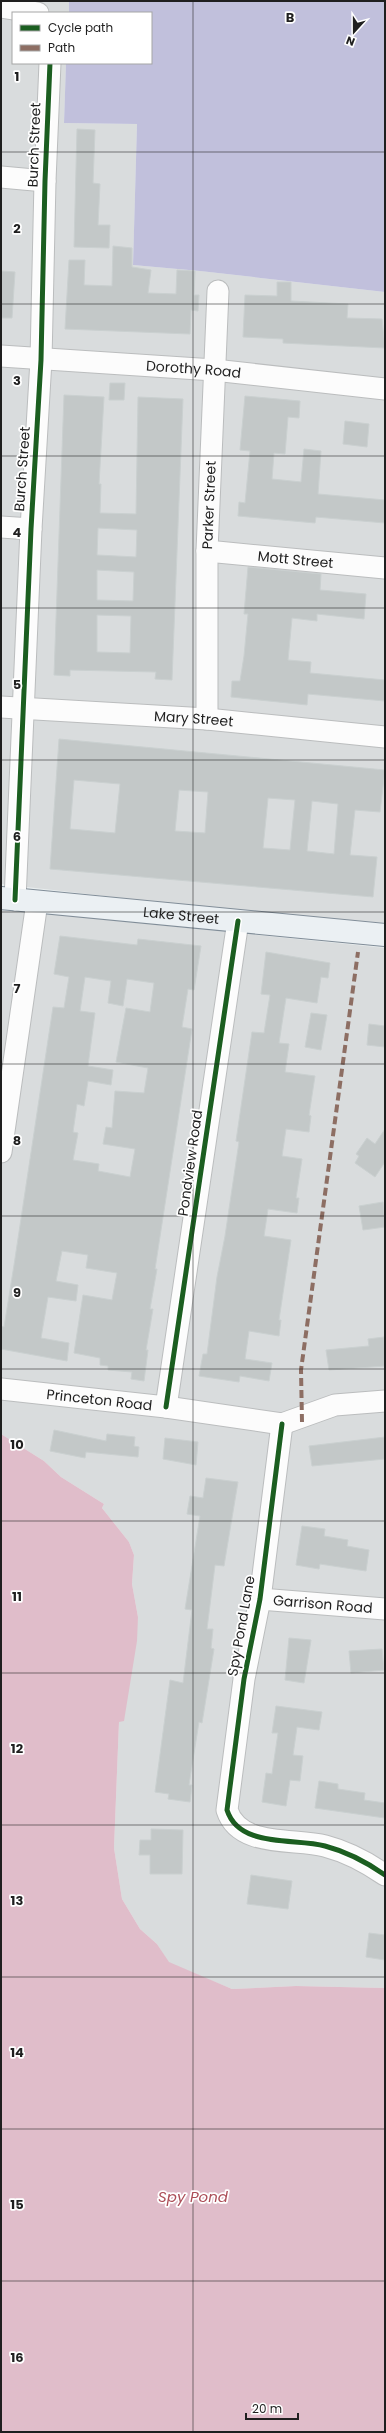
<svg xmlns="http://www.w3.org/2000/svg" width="386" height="2433" font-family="Poppins,sans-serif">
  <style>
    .residential { fill: #d9dcdd }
    .forest { fill: #c1c0dc }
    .water { fill: #e0bdca }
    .building { fill: #c3c8c8; stroke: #cad0d0; fill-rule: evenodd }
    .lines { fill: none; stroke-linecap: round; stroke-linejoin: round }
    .minor-casing { stroke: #bbbdbe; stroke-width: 23 }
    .secondary-casing { stroke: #818d98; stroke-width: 24 }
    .minor { stroke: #fcfcfc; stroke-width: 21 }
    .secondary { stroke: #ebf0f3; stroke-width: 22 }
    .quiet { stroke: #8d6e63; stroke-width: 4; stroke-dasharray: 8 4; stroke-linecap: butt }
    .cycleway-casing { stroke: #fff; stroke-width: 8 }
    .cycleway { stroke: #1b5e20; stroke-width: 5 }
    .grid { fill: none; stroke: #1f1f1f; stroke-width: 1; stroke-opacity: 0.55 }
    .labels { text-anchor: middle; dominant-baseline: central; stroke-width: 3.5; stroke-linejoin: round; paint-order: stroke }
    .street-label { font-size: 14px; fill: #1f1f1f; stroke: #fff }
    .water-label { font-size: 15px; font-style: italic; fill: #ac4e58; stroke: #fff }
    .grid-label { font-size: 13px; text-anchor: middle; font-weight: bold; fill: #1f1f1f; stroke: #fff; stroke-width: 3.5; stroke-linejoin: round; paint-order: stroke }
  </style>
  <rect width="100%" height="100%" fill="#e8edee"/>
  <g class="residential">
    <polygon points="1,1 69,1 69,13 13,13 13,63 66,63 64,123 137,124 133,265 200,271 385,292 385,923 217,909 1,884"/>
    <polygon points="1,909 385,948 385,1988 296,1986 232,1989 169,1963 157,1944 140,1929 122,1899 114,1848 119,1722 138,1617 132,1584 134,1555 129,1542 102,1508 104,1504 61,1477 44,1461 1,1434"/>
  </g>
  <polygon class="forest" points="69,1 385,1 385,292 200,271 133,265 137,124 64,123 66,63 151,63 151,13 69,13"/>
  <polygon class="water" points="1,1434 44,1461 61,1477 104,1504 102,1508 129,1542 134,1555 132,1584 138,1617 137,1641 124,1721 119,1722 114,1848 122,1899 140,1929 157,1944 169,1962 232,1989 296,1986 385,1988 385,2432 1,2432"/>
  <g class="building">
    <polygon points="77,129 95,130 93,183 100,184 98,225 110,225 109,248 74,247"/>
    <polygon points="113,246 132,248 132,267 151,270 148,293 176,294 177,270 195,271 194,295 199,295 198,311 191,310 190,334 65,329 69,260 85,260 84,285 112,286"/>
    <polygon points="1,271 15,272 12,318 1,318"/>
    <polygon points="277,282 291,282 291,301 348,304 347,318 382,319 385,348 283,343 283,339 243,337 245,295 277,296"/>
    <polygon points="110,383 125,383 124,400 109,400"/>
    <path d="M64,395L104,397L99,484H101L100,513L136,514L138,397L183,399L172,680L155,679L156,672L70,670V676L54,675ZM98,528L137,530L136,557L97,555ZM97,570L134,572L133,601L97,600ZM97,615L131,616L130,653L97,652Z"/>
    <polygon points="245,396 300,401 299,418 288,417 285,454 274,453 272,479 301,482 304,449 321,451 318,494 385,500 385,523 316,517 315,523 238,516 239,502 245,503 250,451 240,450"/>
    <polygon points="345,421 369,424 367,447 343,444"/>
    <polygon points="248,567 321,574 320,590 366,594 364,619 317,614 317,621 292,618 288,660 311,662 310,673 385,680 385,701 308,694 307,705 231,697 232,681 240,681 244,656 248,614 244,614"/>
    <path d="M59,739L385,770L380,812L355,810L350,855L377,857L373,897L50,869ZM74,780L120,784L115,833L70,829ZM179,790L208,792L205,833L175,831ZM268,798L295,800L290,850L263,848ZM312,801L338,804L334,854L307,851Z"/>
    <path d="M60,936L137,945L138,939L201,946L194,990L188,989L182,1027L192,1029L155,1269H157L150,1309H153L146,1350H148L144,1381L131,1379L132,1372L108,1370V1366L100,1365V1358L74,1353L83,1295L112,1300L117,1273L86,1268L88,1255L62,1251L56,1281L78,1285L76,1301L48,1297L41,1338L69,1343L67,1361L1,1349V1326L4,1327L14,1265L53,1007L64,1008L69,977L54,974ZM85,977L111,981L108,1003L123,1006L127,979L154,983L150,1012L126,1008L116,1062L148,1068L144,1093L115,1091L112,1128L106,1127L103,1144L135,1149L130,1177L98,1171L99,1164L73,1160L78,1133L73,1132L77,1104L84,1106L88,1081L111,1085L113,1070L88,1066L95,1013L80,1011Z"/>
    <polygon points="266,952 330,963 328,978 321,977 317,1003 286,998 279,1043 289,1044 285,1072 315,1076 309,1115 311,1116 309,1132 286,1129 282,1156 302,1159 296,1198 299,1198 297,1213 268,1209 264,1236 291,1240 279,1320 281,1320 279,1336 249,1331 245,1359 272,1363 269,1381 240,1376 239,1382 199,1376 203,1354 207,1354 217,1277 225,1236 239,1142 236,1141 252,1032 264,1033 270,995 261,994"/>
    <polygon points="311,1013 327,1015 321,1050 305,1047"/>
    <polygon points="369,1024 385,1026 385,1047 367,1045"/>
    <polygon points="385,1129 385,1162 375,1177 355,1163 359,1156 356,1154 367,1138 375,1144"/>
    <polygon points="383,1202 385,1227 363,1230 359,1206"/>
    <polygon points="384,1337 385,1366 329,1370 326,1350 369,1346 368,1339"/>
    <polygon points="54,1430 106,1441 107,1434 135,1437 134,1446 139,1447 138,1457 86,1452 85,1458 50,1451"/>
    <polygon points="385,1437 385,1459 312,1466 309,1446"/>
    <polygon points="165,1438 198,1442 196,1465 163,1459"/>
    <polygon points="206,1478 238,1482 224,1566 215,1565 207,1629 213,1629 211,1648 214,1649 202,1723 199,1722 189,1785 192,1785 190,1802 168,1799 169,1794 155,1792 170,1680 183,1683 192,1610 185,1609 200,1516 187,1514 190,1496 203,1498"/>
    <polygon points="302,1526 325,1529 324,1536 348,1540 347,1546 369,1550 366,1571 320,1564 319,1569 296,1565"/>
    <polygon points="289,1638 311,1640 304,1683 285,1680"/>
    <polygon points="382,1649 384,1670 351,1673 349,1651"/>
    <polygon points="276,1706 322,1712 319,1730 297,1727 293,1755 303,1756 300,1781 290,1780 286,1806 262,1802 266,1773 272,1774 278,1733 272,1733"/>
    <polygon points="319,1781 338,1784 338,1789 365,1793 364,1800 385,1803 385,1818 315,1808"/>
    <polygon points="151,1829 183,1830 182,1874 150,1874 150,1855 139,1855 140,1840 151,1840"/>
    <polygon points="251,1875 292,1881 288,1909 247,1904"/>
    <polygon points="369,1933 385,1935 385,1960 366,1957"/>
  </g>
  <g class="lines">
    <g class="minor-casing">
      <g id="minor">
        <polyline points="1,7 38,13"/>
        <polyline points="1,177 45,181"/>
        <path id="s1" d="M1,356L214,370L385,389"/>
        <polyline points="1,527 31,529"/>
        <path id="s2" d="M207,551L385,568"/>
        <path id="s3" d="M1,707L207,719L385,737"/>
        <path id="s4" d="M207,719V551L218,291"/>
        <polyline points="15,900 31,529 41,360 45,181 50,63"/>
        <polyline points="1,1152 37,902"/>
        <path id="s5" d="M1,1389L166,1407L282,1424L335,1405L385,1401"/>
        <polyline points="166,1407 238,921"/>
        <path d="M282,1424L260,1599L244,1679L227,1810C239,1848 294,1838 325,1846C348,1852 365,1861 385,1875"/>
        <path id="s6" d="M260,1599L385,1609"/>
      </g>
    </g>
    <g class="secondary-casing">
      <g id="secondary">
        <path id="s7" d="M1,898L385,935"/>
      </g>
    </g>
    <use href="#minor" class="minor"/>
    <use href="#secondary" class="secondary"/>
    <polyline class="quiet" points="302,1422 301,1370 358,952"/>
    <g class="cycleway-casing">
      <g id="cycleway">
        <polyline points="15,900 31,529 41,360 45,181 50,63"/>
        <polyline points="166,1407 238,921"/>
        <path d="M282,1424L260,1599L244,1679L227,1810C239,1848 294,1838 325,1846C348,1852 365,1861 385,1875"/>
      </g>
    </g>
    <use href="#cycleway" class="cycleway"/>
  </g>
  <path class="grid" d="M193,1V2432M1,152H385M1,304H385M1,456H385M1,608H385M1,760H385M1,912H385M1,1064H385M1,1216H385M1,1369H385M1,1521H385M1,1673H385M1,1825H385M1,1977H385M1,2129H385M1,2281H385"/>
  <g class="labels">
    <g class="street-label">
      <text transform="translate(34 145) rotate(-88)">Burch Street</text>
      <text stroke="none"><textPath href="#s1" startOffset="193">Dorothy Road</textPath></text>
      <text transform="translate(22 469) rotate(-86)">Burch Street</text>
      <text stroke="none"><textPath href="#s4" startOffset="214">Parker Street</textPath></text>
      <text stroke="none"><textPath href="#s2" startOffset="89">Mott Street</textPath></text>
      <text stroke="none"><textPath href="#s3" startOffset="193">Mary Street</textPath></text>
      <text stroke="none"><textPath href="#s7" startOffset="181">Lake Street</textPath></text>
      <text transform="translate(190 1163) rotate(-82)">Pondview Road</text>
      <text stroke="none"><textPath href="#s5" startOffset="99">Princeton Road</textPath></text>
      <text stroke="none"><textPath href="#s6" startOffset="63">Garrison Road</textPath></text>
      <text transform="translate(241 1626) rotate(-80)">Spy Pond Lane</text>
    </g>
    <g class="water-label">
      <text x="193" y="2196">Spy Pond</text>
    </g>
  </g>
  <g class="grid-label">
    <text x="290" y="22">B</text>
    <text x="17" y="81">1</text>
    <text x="17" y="233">2</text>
    <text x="17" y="385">3</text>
    <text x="17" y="537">4</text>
    <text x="17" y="689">5</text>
    <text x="17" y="841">6</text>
    <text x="17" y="993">7</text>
    <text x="17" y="1145">8</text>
    <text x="17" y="1297">9</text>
    <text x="17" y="1449">10</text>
    <text x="17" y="1601">11</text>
    <text x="17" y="1753">12</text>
    <text x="17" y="1905">13</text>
    <text x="17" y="2057">14</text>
    <text x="17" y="2209">15</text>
    <text x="17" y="2362">16</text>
  </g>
  <rect width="386" height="2433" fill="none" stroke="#1f1f1f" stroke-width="4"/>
  <rect x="12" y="12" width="140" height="52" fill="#ffffff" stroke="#a5a5a5"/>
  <rect x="20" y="25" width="20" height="6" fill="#1b5e20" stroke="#a5a5a5"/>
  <text x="48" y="32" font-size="12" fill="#1f1f1f">Cycle path</text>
  <rect x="20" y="45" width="20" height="6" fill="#8d6e63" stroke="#a5a5a5"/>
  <text x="48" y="52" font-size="12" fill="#1f1f1f">Path</text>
  <g transform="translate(354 32) rotate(201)" stroke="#ffffff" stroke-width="3" paint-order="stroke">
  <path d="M0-3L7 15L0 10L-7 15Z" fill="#1f1f1f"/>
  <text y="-6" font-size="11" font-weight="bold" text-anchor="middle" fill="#1f1f1f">N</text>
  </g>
  <path d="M246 2413v6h52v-6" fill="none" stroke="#1f1f1f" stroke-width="2"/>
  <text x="252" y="2413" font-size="12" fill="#1f1f1f" stroke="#ffffff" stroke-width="3" paint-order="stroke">20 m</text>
</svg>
